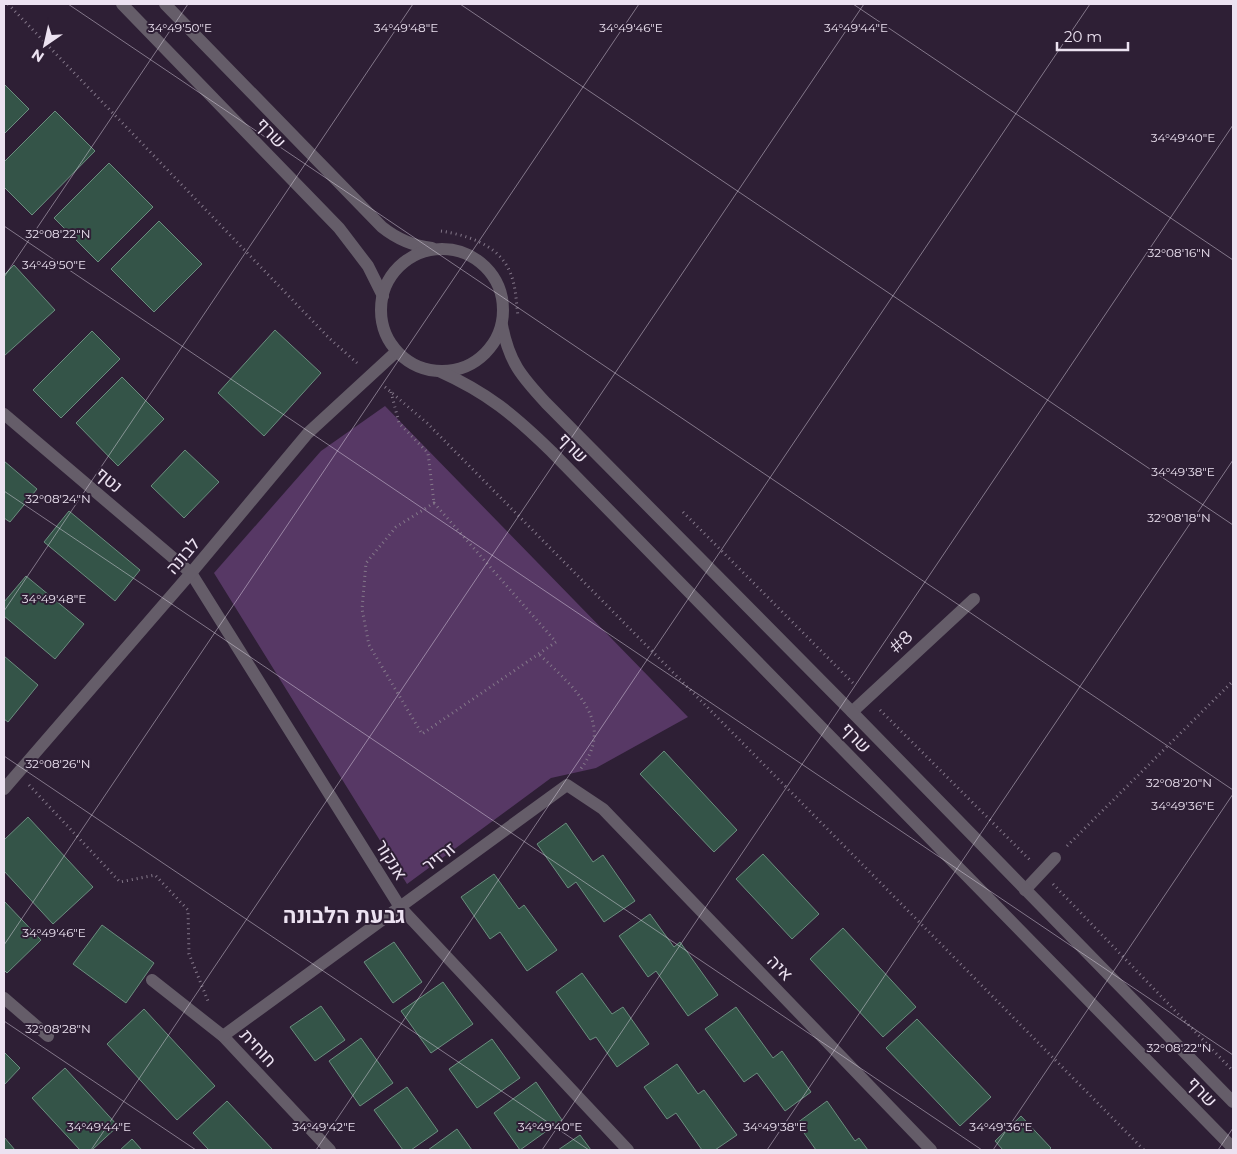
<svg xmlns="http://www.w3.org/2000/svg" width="1237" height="1154" font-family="Montserrat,Heebo,sans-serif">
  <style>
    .green { fill: #573865 }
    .building { fill: #345448; stroke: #6b8d7f }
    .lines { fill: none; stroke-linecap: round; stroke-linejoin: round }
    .path { stroke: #84788a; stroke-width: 3; stroke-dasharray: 1 4; stroke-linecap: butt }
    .service { stroke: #655d69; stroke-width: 12 }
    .minor { stroke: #655d69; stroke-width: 12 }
    .tertiary { stroke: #655d69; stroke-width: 12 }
    .ticks { fill: none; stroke: #ece2f1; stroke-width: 1; stroke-opacity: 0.45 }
    .labels { text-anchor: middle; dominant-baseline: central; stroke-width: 4; stroke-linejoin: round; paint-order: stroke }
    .street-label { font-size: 18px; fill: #ece2f1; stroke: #2e1f35 }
    .district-label { font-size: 22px; font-weight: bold; fill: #ece2f1; stroke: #2e1f35 }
    .ticks-label { font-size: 12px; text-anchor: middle; fill: #ece2f1; stroke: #2e1f35; stroke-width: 4; stroke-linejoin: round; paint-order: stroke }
  </style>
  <rect width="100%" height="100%" fill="#2e1f35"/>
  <polygon class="green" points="385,406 688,717 596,768 551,778 407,884 214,573 321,451"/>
  <g class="building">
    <polygon points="4,84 29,109 4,134"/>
    <polygon points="55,111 95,151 32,215 4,187 4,162"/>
    <polygon points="109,163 153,207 98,262 54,218"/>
    <polygon points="159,221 202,264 154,312 111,269"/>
    <polygon points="14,265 55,310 4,356 4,275"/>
    <polygon points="275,330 321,373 264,436 218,393"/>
    <polygon points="92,331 120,359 61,418 33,390"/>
    <polygon points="122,377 164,419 118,466 76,423"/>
    <polygon points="185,450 219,482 184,518 151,486"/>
    <polygon points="4,461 37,489 10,522 4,518"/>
    <polygon points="69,511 140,570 115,601 44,542"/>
    <polygon points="26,576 84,624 55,659 4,616 4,602"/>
    <polygon points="4,656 38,685 8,722 4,719"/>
    <polygon points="664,751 737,830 714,852 640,774"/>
    <polygon points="28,817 93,887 53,924 4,871 4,840"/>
    <polygon points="566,823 593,862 603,855 635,901 604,922 576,882 568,888 537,844"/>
    <polygon points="763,854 819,914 792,939 736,879"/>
    <polygon points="494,874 519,909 524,905 557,950 527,971 500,932 490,939 461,897"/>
    <polygon points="4,901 41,940 7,973 4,970"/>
    <polygon points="650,914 674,947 680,942 718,995 688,1016 656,971 648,977 619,936"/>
    <polygon points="102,925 154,963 126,1003 73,964"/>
    <polygon points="843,928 916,1007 883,1037 810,959"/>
    <polygon points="394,942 422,982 393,1003 364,962"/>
    <polygon points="582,973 612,1014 623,1007 649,1044 617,1067 596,1037 590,1040 556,992"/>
    <polygon points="443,982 473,1024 431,1053 401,1011"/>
    <polygon points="321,1006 345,1040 315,1061 290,1027"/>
    <polygon points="736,1007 773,1058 782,1051 811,1092 785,1111 757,1073 744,1082 705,1029"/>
    <polygon points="144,1009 215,1086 177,1120 107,1044"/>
    <polygon points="917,1019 991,1097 960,1126 886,1048"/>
    <polygon points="361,1038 393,1083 360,1106 329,1061"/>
    <polygon points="492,1039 520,1078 477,1108 449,1069"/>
    <polygon points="4,1052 20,1068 4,1085"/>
    <polygon points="677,1064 698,1094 704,1090 737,1135 715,1150 702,1150 676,1113 667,1119 644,1087"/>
    <polygon points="65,1068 118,1126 92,1150 80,1150 32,1098"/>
    <polygon points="536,1082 562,1120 520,1150 494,1113"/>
    <polygon points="407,1087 438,1131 411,1150 403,1150 374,1110"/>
    <polygon points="227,1101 273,1150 209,1150 193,1133"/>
    <polygon points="827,1101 855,1141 859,1138 868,1150 816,1150 797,1123"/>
    <polygon points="1021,1116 1051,1148 1049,1150 1003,1150 995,1141"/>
    <polygon points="457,1129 472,1150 428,1150"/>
    <polygon points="580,1135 591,1150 558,1150"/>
    <polygon points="4,1137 15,1150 4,1150"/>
    <polygon points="132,1139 142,1150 120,1150"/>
  </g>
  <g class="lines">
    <g class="path">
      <polyline points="8,4 329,338 357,363"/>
      <path d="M441,231C466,235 497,244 509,270C516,284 516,301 518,316"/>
      <polyline points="385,387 427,423 1144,1150"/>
      <polyline points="391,392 399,423 428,453 434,503"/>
      <polygon points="434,503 556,642 422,734 369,645 362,609 366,563 396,527"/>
      <polyline points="683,512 855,685"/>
      <path d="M540,655C574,688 618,723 579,771"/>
      <polyline points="880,710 1030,860"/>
      <polyline points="29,785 120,882 155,875 188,910 189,954 208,1001"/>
      <polyline points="1067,846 1233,681"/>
      <polyline points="1053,884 1233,1071"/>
    </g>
    <g class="service">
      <polyline points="852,712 974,599"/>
      <polyline points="1025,890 1055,858"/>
    </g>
    <g class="minor">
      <polyline points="4,414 191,573 400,907 628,1150"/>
      <polyline points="4,789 191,573 308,433 396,352"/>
      <polyline points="152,980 223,1036 330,1150"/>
      <polyline points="4,998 48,1036"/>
      <polyline points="223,1036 567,785 603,809 931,1150"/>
    </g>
    <g class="tertiary">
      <polyline points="122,4 339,228 368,266 383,296"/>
      <path d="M165,4L382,227C397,239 413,246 432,248"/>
      <circle cx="442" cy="310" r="61"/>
      <path d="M502,325C509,362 521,376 546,403L852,712L1233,1102"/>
      <path d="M439,371C488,393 514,415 552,452L1233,1148"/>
    </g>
  </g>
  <path class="ticks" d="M68,4L1233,790M460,4L1233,525M853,4L1233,260M4,226L1233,1055M4,277L188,4M4,491L982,1150M4,611L413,4M4,756L589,1150M4,945L639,4M4,1021L196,1150M91,1150L864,4M316,1150L1090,4M542,1150L1233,125M767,1150L1233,460M993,1150L1233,794M1218,1150L1233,1128"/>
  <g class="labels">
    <g class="street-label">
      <text transform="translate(271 133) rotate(46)">שרף</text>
      <text transform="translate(573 448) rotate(45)">שרף</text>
      <text transform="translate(109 480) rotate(40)">נטף</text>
      <text transform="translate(183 556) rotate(-50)">לבונה</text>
      <text transform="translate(901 642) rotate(-43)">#8</text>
      <text transform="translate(856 738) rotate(46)">שרף</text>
      <text transform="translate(439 857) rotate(-36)">זרזיר</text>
      <text transform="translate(391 860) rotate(58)">אנקור</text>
      <text transform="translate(780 968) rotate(46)">איה</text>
      <text transform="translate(258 1048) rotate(47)">חוחית</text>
      <text transform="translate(1202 1092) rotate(46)">שרף</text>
    </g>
    <g class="district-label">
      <text x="344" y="915">גבעת הלבונה</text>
    </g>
  </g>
  <g class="ticks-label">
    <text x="180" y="32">34°49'50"E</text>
    <text x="406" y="32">34°49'48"E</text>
    <text x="631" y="32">34°49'46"E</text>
    <text x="856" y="32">34°49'44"E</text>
    <text x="1183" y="142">34°49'40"E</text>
    <text x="58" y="238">32°08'22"N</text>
    <text x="1179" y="257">32°08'16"N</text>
    <text x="54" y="269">34°49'50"E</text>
    <text x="1183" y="476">34°49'38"E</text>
    <text x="58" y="503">32°08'24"N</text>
    <text x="1179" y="522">32°08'18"N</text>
    <text x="54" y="603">34°49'48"E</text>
    <text x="58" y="768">32°08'26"N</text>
    <text x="1179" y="787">32°08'20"N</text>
    <text x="1183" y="810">34°49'36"E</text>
    <text x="54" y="937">34°49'46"E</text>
    <text x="58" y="1033">32°08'28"N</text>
    <text x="1179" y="1052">32°08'22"N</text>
    <text x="99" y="1131">34°49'44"E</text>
    <text x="324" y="1131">34°49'42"E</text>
    <text x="550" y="1131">34°49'40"E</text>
    <text x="775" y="1131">34°49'38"E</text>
    <text x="1001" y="1131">34°49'36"E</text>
  </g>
  <rect width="1237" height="1154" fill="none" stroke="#ece2f1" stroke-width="10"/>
  <g transform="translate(45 45) rotate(214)" stroke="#2e1f35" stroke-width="4" paint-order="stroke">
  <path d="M0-4L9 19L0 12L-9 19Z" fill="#ece2f1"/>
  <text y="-8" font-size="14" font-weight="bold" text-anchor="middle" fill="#ece2f1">N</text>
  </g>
  <path d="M1057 42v8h71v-8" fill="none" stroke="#ece2f1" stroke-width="2.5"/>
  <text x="1064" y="42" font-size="15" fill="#ece2f1" stroke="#2e1f35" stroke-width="4" paint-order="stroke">20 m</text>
</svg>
